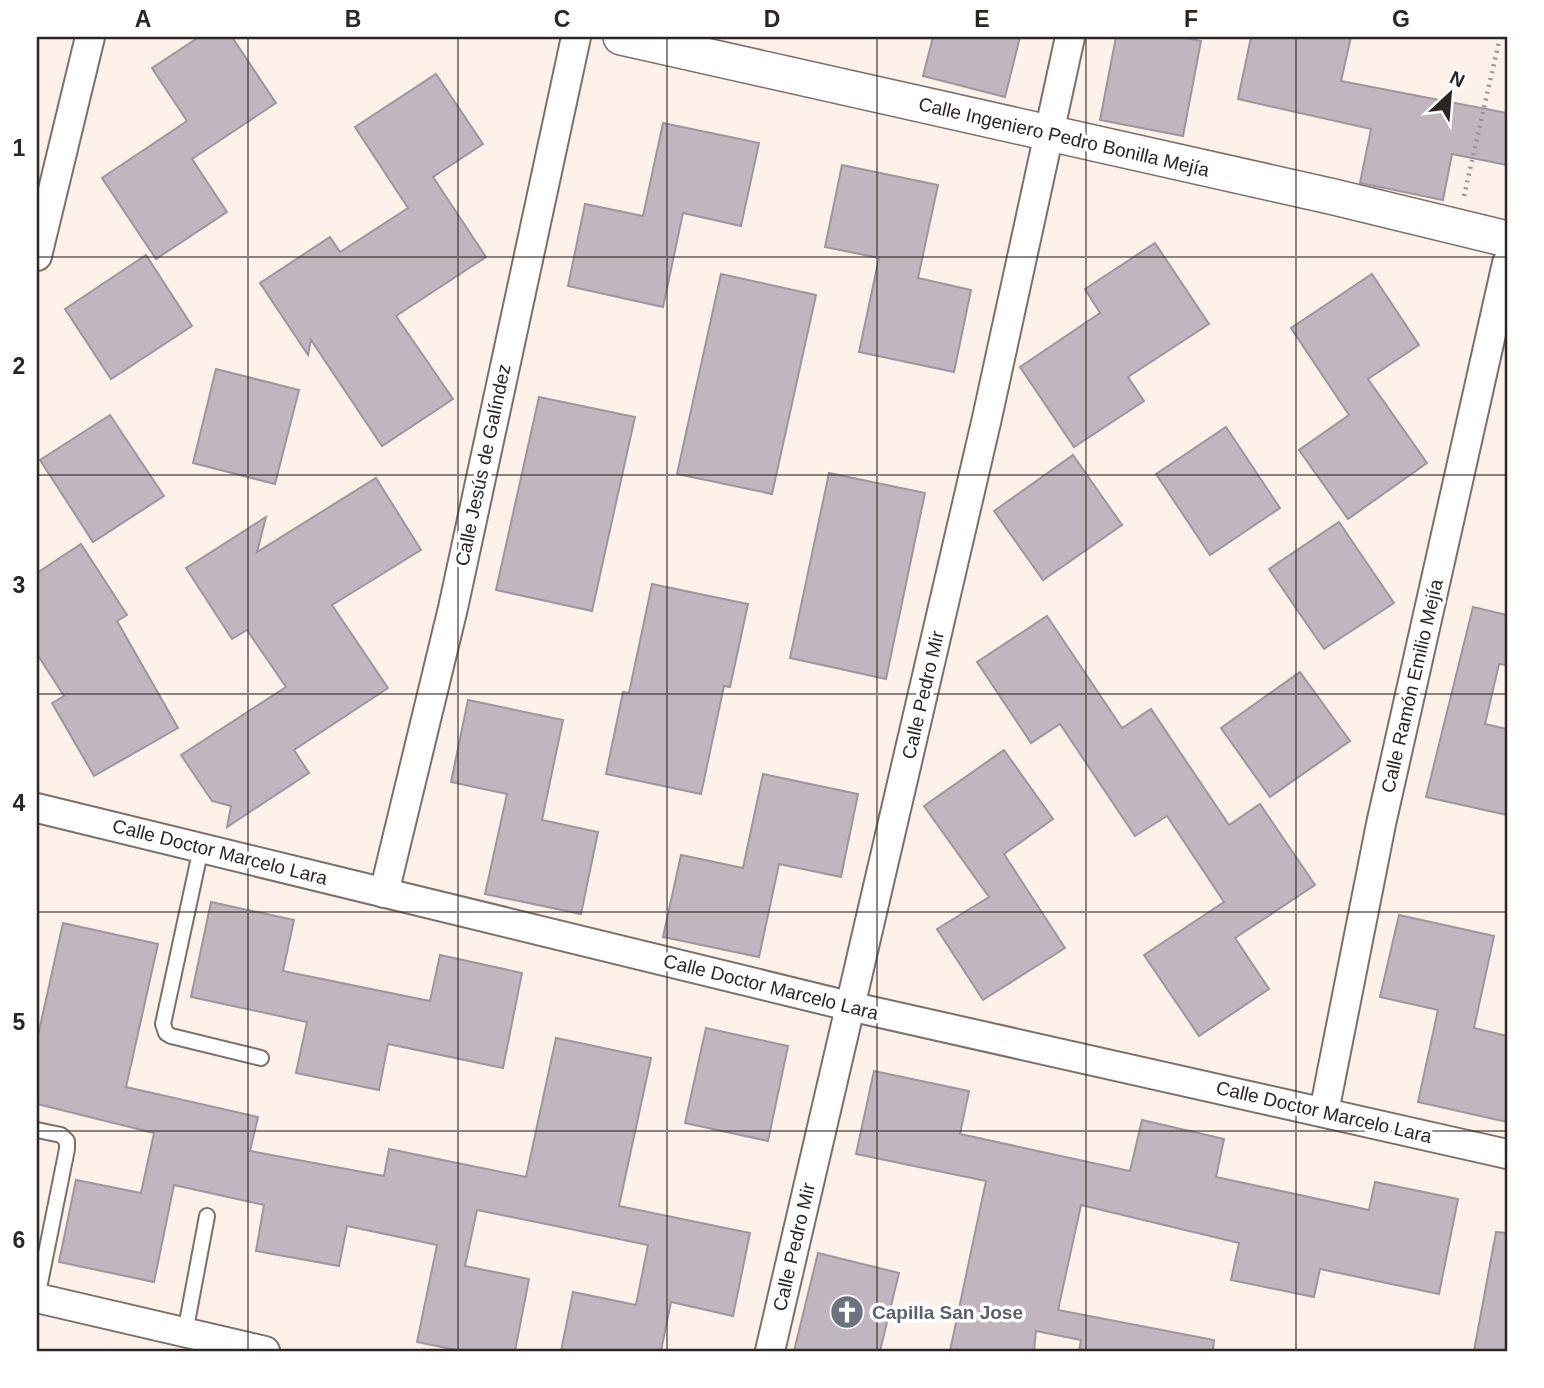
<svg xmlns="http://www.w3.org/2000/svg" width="1544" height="1388" font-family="Arial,sans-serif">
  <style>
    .building { fill: #c1b6bf; stroke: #9f959d; stroke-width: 2 }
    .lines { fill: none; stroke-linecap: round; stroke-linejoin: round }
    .service-casing { stroke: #7b706a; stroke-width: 18 }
    .minor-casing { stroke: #7b706a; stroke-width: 32 }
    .tertiary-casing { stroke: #7b706a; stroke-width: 38 }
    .path { stroke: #9e948f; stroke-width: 4.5; stroke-dasharray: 2 5; stroke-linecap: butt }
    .service { stroke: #fff; stroke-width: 14 }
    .minor { stroke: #fff; stroke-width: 28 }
    .tertiary { stroke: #fff; stroke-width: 35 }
    .grid { fill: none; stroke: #2b2623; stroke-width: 2; stroke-opacity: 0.55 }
    .labels { text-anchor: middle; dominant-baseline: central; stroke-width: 7; stroke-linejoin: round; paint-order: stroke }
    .street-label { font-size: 19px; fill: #2b2623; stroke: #fff }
    .worship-label { font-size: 19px; font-weight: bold; fill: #5b616d; stroke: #fff; text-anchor: start }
    .neatline { fill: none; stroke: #2b2623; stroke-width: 2.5 }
    .grid-label { font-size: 23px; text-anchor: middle; font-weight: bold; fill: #2b2623 }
  </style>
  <rect width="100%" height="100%" fill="#fef1ea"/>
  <g class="building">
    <polygon points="199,37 232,37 276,103 192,159 227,212 156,259 102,178 187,121 152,68"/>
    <polygon points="933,37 1020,37 1005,97 923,76"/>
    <polygon points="1116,37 1180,37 1201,41 1183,136 1100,120"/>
    <polygon points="1251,37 1351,37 1341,81 1507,113 1507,165 1452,154 1443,200 1360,183 1371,129 1238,99"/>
    <polygon points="436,74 483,144 433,177 486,257 396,316 453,399 382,446 311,340 308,355 260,283 330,237 340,252 408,208 355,127"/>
    <polygon points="663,123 759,143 741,226 683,213 663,307 568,286 585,204 643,216"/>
    <polygon points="842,165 938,185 918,278 971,290 954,372 859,352 879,258 825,247"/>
    <polygon points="1155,243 1209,324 1128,377 1144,401 1074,447 1020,367 1100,313 1085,289"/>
    <polygon points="146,255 192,326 111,379 65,309"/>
    <polygon points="721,274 816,295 772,494 677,474"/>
    <polygon points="1372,274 1419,345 1368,379 1427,463 1348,519 1299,450 1349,415 1291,328"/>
    <polygon points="216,369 299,390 275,484 193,463"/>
    <polygon points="539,397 635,417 592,611 496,590"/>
    <polygon points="110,415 164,496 93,542 40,460"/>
    <polygon points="1226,427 1280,508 1210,555 1156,474"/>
    <polygon points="1073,455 1122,525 1043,580 994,511"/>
    <polygon points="829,473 925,493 886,679 790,658"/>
    <polygon points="376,478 421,550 332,605 388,688 294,750 309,773 227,827 231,806 212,801 181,755 286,687 247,630 232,639 186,568 266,517 257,552"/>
    <polygon points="1339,522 1394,603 1324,649 1269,569"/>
    <polygon points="81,544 127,615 117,621 178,728 94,776 52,703 64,696 37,654 37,573"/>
    <polygon points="652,584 748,604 730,687 724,686 701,794 606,774 623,692 629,693"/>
    <polygon points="1473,607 1507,615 1507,665 1499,664 1485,724 1507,729 1507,815 1426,797"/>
    <polygon points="1047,616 1122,728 1151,709 1229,825 1260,804 1315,885 1235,938 1269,989 1199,1036 1144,955 1224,902 1167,816 1135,836 1060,724 1031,743 977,662"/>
    <polygon points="1300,672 1350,741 1270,797 1221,728"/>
    <polygon points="468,700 563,720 542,820 598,832 581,914 485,894 507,794 451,782"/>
    <polygon points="1004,750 1053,819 1004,854 1065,948 983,1000 937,929 989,897 924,806"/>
    <polygon points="763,774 858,794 841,877 779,864 759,957 663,937 681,855 743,868"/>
    <polygon points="211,902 294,920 283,971 430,1001 440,955 522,973 503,1068 388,1044 379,1090 296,1073 307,1022 191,997"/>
    <polygon points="1399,915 1494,936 1474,1028 1507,1036 1507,1122 1418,1102 1438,1010 1380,997"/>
    <polygon points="63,923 158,944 126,1087 258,1117 250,1151 384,1176 389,1149 526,1177 556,1038 651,1058 619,1206 750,1233 733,1316 671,1302 661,1351 561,1351 573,1292 636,1305 648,1245 477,1210 465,1266 529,1279 515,1351 461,1351 417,1342 437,1245 347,1226 339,1266 256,1251 264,1205 174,1185 154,1282 59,1262 76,1180 141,1193 154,1133 37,1104 37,1040"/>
    <polygon points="706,1028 788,1046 768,1141 685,1123"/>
    <polygon points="874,1071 969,1091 960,1134 1130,1171 1142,1120 1224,1139 1216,1177 1369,1210 1375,1182 1458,1199 1439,1294 1320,1269 1314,1297 1231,1280 1239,1243 1081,1205 1058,1310 1214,1340 1213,1351 1079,1351 1081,1340 1036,1331 1034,1351 950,1351 986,1181 856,1154"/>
    <polygon points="1496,1232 1507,1233 1507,1351 1474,1351"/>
    <polygon points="818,1253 899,1273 880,1351 794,1351"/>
  </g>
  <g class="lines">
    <g class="service-casing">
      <g id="service">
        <polyline points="201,848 163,1024 166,1033 171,1036 261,1058"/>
        <polyline points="37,1130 61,1135 67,1141 67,1149 37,1298"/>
        <polyline points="185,1333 207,1216"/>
      </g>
    </g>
    <g class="minor-casing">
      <g id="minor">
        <polyline points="37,256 90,37"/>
        <polyline points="37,808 849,1006 1507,1154"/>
        <polyline points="384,893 453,608 576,37"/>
        <polyline points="1324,1112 1381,824 1507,263"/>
        <polyline points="37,1298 265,1351"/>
        <polyline points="770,1351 987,418 1070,37"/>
      </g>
    </g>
    <g class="tertiary-casing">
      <polyline id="tertiary" points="621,37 1334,197 1507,239"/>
    </g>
    <polyline class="path" points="1464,196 1500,37"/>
    <use href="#service" class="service"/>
    <use href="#minor" class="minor"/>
    <use href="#tertiary" class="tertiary"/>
  </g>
  <path class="grid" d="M248,37V1351M458,37V1351M667,37V1351M877,37V1351M1086,37V1351M1296,37V1351M37,257H1507M37,475H1507M37,694H1507M37,912H1507M37,1131H1507"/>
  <defs>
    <g id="church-disc" transform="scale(1.75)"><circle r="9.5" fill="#6b7280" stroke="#fff"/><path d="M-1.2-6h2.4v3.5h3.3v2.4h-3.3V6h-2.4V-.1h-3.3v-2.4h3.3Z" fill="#fff"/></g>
  </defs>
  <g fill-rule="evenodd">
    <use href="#church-disc" x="847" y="1312"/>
  </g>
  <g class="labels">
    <g class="street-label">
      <text transform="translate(1064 137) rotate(13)">Calle Ingeniero Pedro Bonilla Mejía</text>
      <text transform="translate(483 465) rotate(-78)">Calle Jesús de Galíndez</text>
      <text transform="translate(1412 686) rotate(-77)">Calle Ramón Emilio Mejía</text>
      <text transform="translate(923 695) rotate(-77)">Calle Pedro Mir</text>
      <text transform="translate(220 852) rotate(14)">Calle Doctor Marcelo Lara</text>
      <text transform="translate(771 987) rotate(14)">Calle Doctor Marcelo Lara</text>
      <text transform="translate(1324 1112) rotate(13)">Calle Doctor Marcelo Lara</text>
      <text transform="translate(794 1247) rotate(-77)">Calle Pedro Mir</text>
    </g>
    <g class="worship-label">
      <text x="872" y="1312">Capilla San Jose</text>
    </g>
  </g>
  <rect width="1544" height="1388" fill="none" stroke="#ffffff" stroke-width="77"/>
  <g transform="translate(1450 94) rotate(26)" stroke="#ffffff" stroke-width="5" paint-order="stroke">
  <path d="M0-5L12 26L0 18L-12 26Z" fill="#2b2623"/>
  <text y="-10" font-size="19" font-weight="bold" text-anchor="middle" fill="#2b2623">N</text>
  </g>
  <rect x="38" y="38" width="1468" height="1312" class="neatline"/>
  <g class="grid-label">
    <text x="143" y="27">A</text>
    <text x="353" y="27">B</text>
    <text x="562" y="27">C</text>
    <text x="772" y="27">D</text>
    <text x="982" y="27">E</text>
    <text x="1191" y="27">F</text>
    <text x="1401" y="27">G</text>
    <text x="19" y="156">1</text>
    <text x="19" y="374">2</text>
    <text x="19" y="593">3</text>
    <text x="19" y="811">4</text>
    <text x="19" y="1030">5</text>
    <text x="19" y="1248">6</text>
  </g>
</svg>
